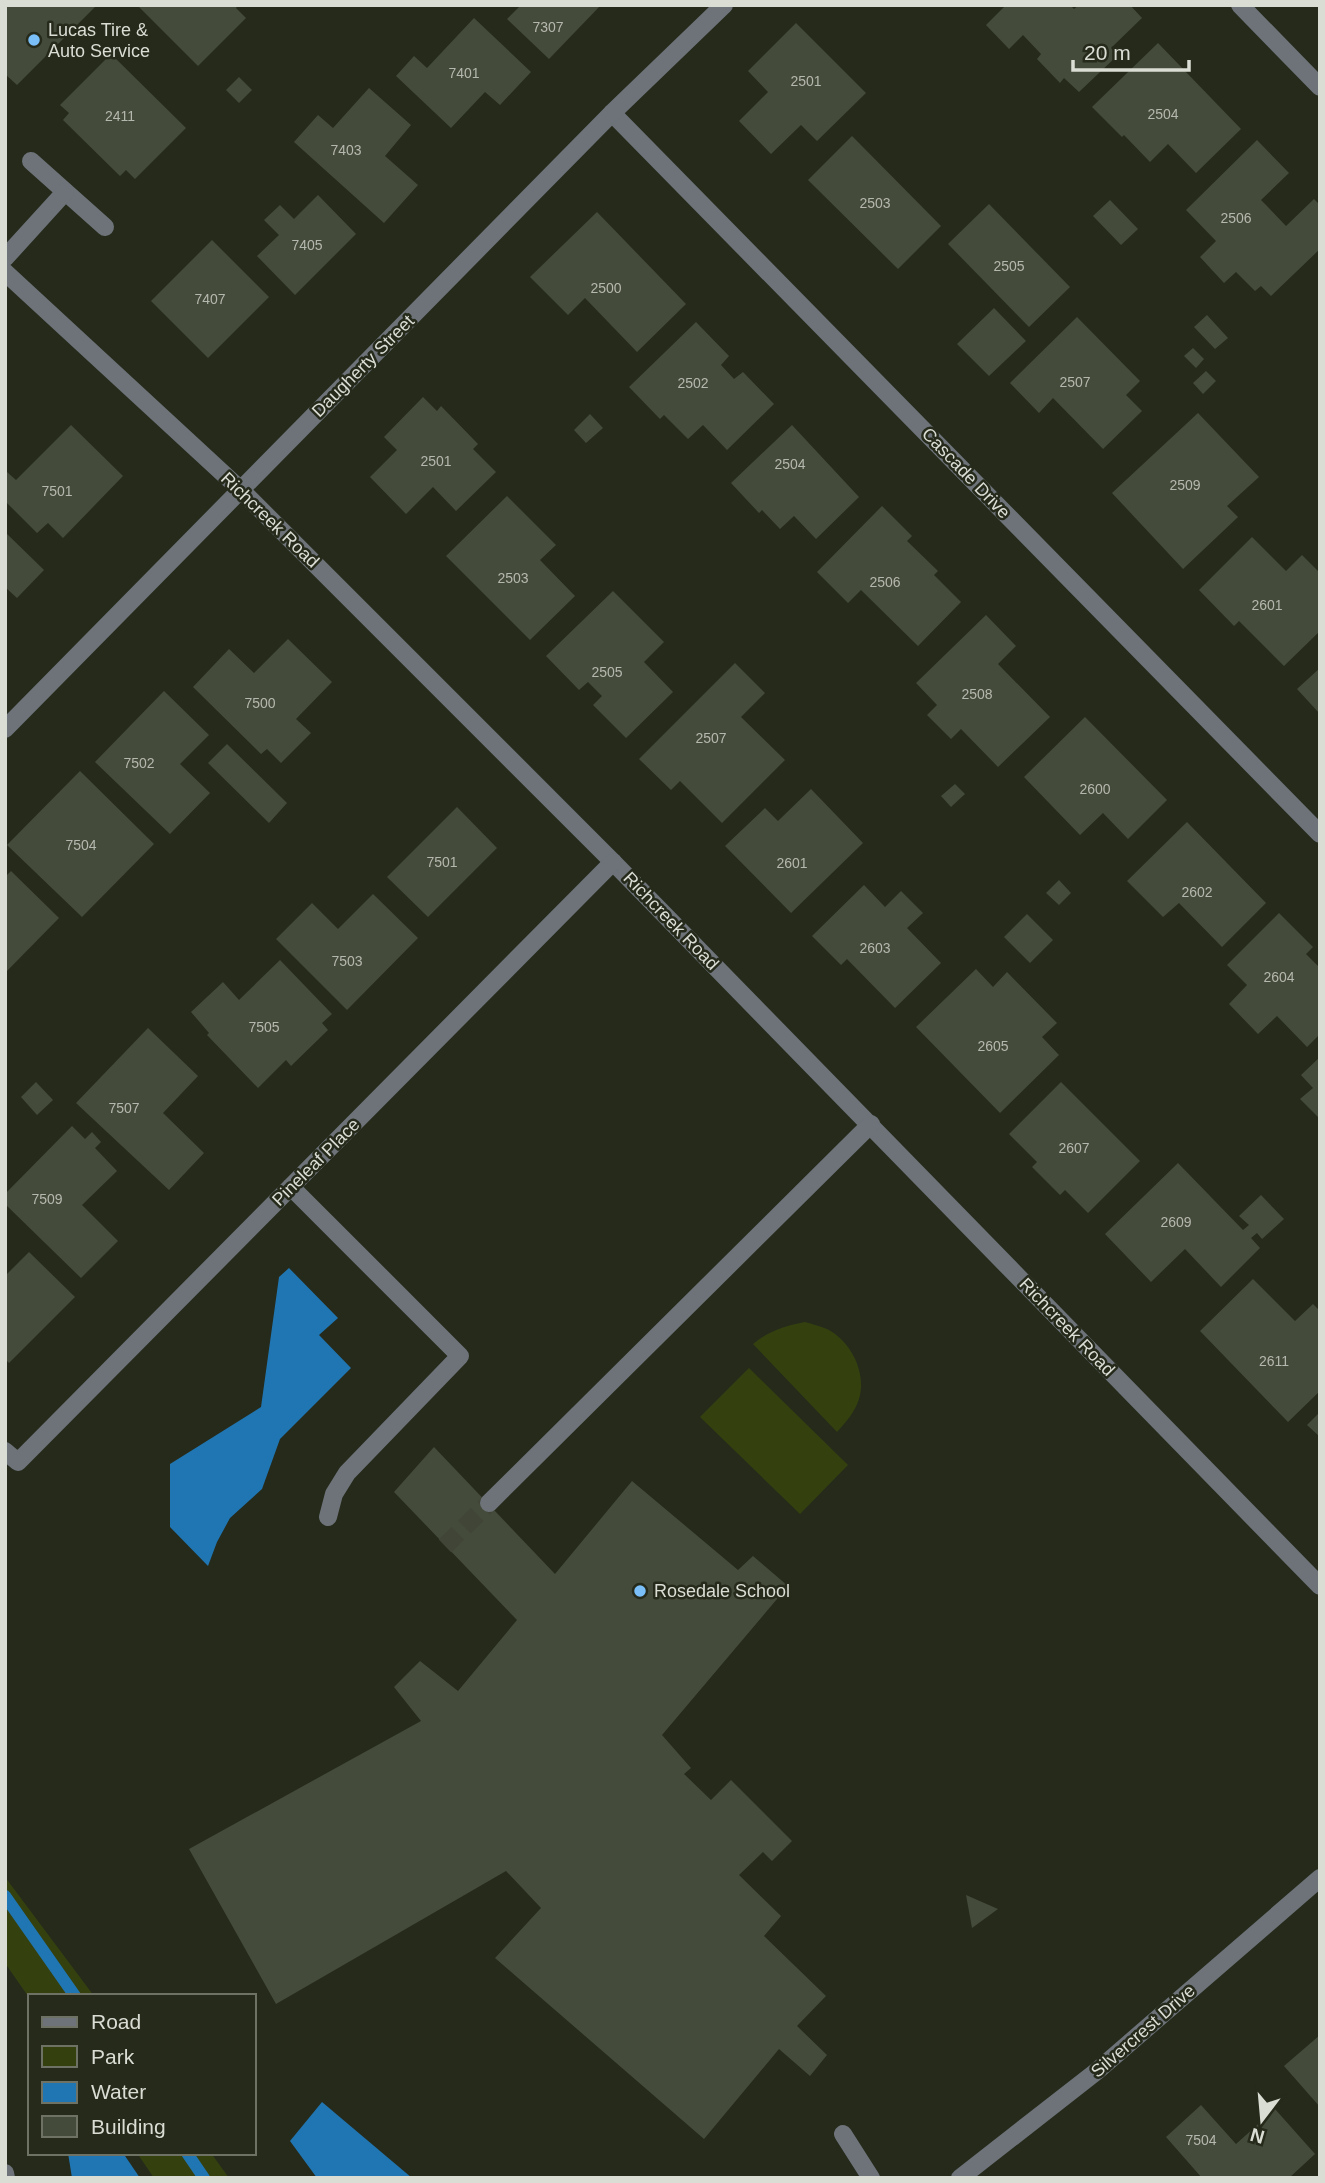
<svg xmlns="http://www.w3.org/2000/svg" width="1325" height="2183" font-family="Helvetica,sans-serif">
  <style>
    .green { fill: #34410f }
    .water { fill: #2076b3 }
    .lines { fill: none; stroke-linecap: round; stroke-linejoin: round }
    .stream { stroke: #2076b3; stroke-width: 12 }
    .building { fill: #454b3b }
    .minor-tunnel { stroke: #404537; stroke-width: 18; stroke-dasharray: 18 9; stroke-linecap: butt }
    .minor { stroke: #6d7379; stroke-width: 18 }
    .poi-dot { fill: #7abff8; stroke: #252a1b; stroke-width: 2.5 }
    .labels { text-anchor: middle; dominant-baseline: central; stroke-width: 5; stroke-linejoin: round; paint-order: stroke }
    .number-label { font-size: 14px; fill: #b5b8ae }
    .poi-label { font-size: 18px; fill: #daddd4; stroke: #252a1b; text-anchor: start }
    .street-label { font-size: 18px; fill: #daddd4; stroke: #252a1b }
  </style>
  <rect width="100%" height="100%" fill="#252a1b"/>
  <g class="green">
    <path d="M805,1322C812,1324 820,1326 827,1329C851,1341 867,1373 859,1399C855,1412 846,1422 837,1432L753,1344C768,1331 785,1326 805,1322Z"/>
    <polygon points="749,1368 848,1465 800,1514 700,1417"/>
    <polygon points="5,1877 94,1996 30,1996 30,1999 5,1963"/>
    <polygon points="137,2153 211,2153 229,2178 154,2178"/>
  </g>
  <g class="water">
    <polygon points="289,1268 338,1318 319,1335 351,1368 280,1439 262,1489 230,1518 217,1542 208,1566 170,1527 170,1464 261,1407 279,1277"/>
    <polygon points="322,2102 412,2178 317,2178 290,2141"/>
    <polygon points="68,2153 123,2153 140,2178 72,2178"/>
  </g>
  <g class="lines">
    <g class="stream">
      <polyline points="5,1896 75,1996"/>
      <polyline points="187,2153 204,2178"/>
    </g>
  </g>
  <g class="building">
    <polygon points="5,5 97,5 17,85 5,74"/>
    <polygon points="137,5 238,5 236,8 246,18 198,66"/>
    <polygon points="521,5 601,5 549,59 507,19"/>
    <polygon points="1006,5 1070,5 1074,9 1079,5 1130,5 1142,18 1111,48 1118,55 1079,92 1064,78 1060,83 1037,59 1041,54 1023,35 1009,49 986,25"/>
    <polygon points="474,18 531,72 500,105 485,92 451,128 396,76 414,56 427,68"/>
    <polygon points="796,23 866,93 817,141 801,125 771,154 739,121 768,92 748,71"/>
    <polygon points="1158,43 1241,129 1196,173 1168,144 1150,162 1124,135 1122,137 1092,107"/>
    <polygon points="111,54 186,128 135,179 126,170 120,176 63,120 69,113 60,105"/>
    <polygon points="239,77 252,90 239,103 226,90"/>
    <polygon points="369,88 411,125 385,156 418,185 384,223 294,142 318,115 333,128"/>
    <polygon points="852,136 941,226 898,269 808,180"/>
    <polygon points="1257,140 1289,173 1261,200 1266,205 1286,226 1314,199 1320,205 1320,249 1271,296 1261,286 1255,291 1236,272 1224,283 1200,257 1216,241 1186,210"/>
    <polygon points="318,195 356,234 295,295 257,256 279,235 264,220 280,205 294,219"/>
    <polygon points="1110,200 1138,229 1121,245 1093,216"/>
    <polygon points="989,204 1070,287 1029,327 948,244"/>
    <polygon points="597,212 686,304 637,352 585,298 568,315 530,277"/>
    <polygon points="212,240 269,297 208,358 151,301"/>
    <polygon points="994,308 1026,341 989,376 957,344"/>
    <polygon points="1207,315 1228,338 1215,349 1194,327"/>
    <polygon points="1077,317 1140,381 1126,395 1142,411 1103,449 1053,398 1039,413 1010,383"/>
    <polygon points="696,322 729,356 721,365 734,379 743,372 774,404 727,450 703,425 688,439 664,415 660,419 629,387"/>
    <polygon points="1193,348 1204,359 1196,368 1184,356"/>
    <polygon points="1206,371 1216,381 1203,394 1193,383"/>
    <polygon points="423,397 437,411 441,406 478,444 473,449 496,472 456,511 433,487 406,514 370,477 397,450 384,437"/>
    <polygon points="1198,413 1259,477 1227,506 1238,517 1183,569 1112,493"/>
    <polygon points="590,414 603,428 586,443 574,430"/>
    <polygon points="71,425 123,476 63,538 48,523 37,533 5,501 5,474 7,472 16,480"/>
    <polygon points="792,425 859,497 816,539 794,516 780,529 762,510 759,513 731,483"/>
    <polygon points="507,496 556,545 540,560 575,596 530,640 446,556"/>
    <polygon points="882,506 912,536 907,541 938,571 934,575 961,602 918,646 861,590 848,603 817,572"/>
    <polygon points="5,532 44,570 17,598 5,587"/>
    <polygon points="1252,537 1286,571 1302,555 1320,573 1320,631 1284,666 1239,621 1234,626 1199,590"/>
    <polygon points="613,591 664,642 644,662 673,692 626,738 593,705 602,696 588,682 579,690 546,656"/>
    <polygon points="986,615 1016,646 998,664 1050,717 998,767 961,729 951,739 927,715 937,705 916,683"/>
    <polygon points="288,639 332,682 296,719 311,733 281,763 267,749 261,754 193,687 229,649 254,673"/>
    <polygon points="735,663 765,693 741,717 785,760 722,823 680,781 671,790 639,759"/>
    <polygon points="1320,668 1320,714 1297,689"/>
    <polygon points="164,691 209,735 180,764 210,793 170,834 95,762"/>
    <polygon points="1085,717 1167,800 1128,839 1103,813 1080,835 1024,777"/>
    <polygon points="227,744 287,803 269,823 208,763"/>
    <polygon points="80,771 154,844 82,917 7,845"/>
    <polygon points="955,784 965,794 951,807 941,796"/>
    <polygon points="811,789 863,843 791,913 725,846 765,808 778,821"/>
    <polygon points="457,807 497,848 428,917 387,877"/>
    <polygon points="1187,822 1266,903 1222,947 1179,903 1163,917 1127,881"/>
    <polygon points="11,871 59,918 5,973 5,877"/>
    <polygon points="1059,880 1071,893 1059,905 1046,893"/>
    <polygon points="864,885 885,907 901,891 923,913 907,928 941,963 895,1008 847,959 841,965 812,936"/>
    <polygon points="373,894 418,938 347,1010 276,939 312,903 338,929"/>
    <polygon points="1279,913 1313,947 1306,954 1320,968 1320,1034 1307,1047 1277,1016 1258,1034 1229,1004 1247,985 1227,965"/>
    <polygon points="1027,914 1053,940 1030,963 1004,937"/>
    <polygon points="280,960 332,1014 322,1023 328,1030 291,1066 286,1060 258,1088 207,1035 209,1033 191,1012 223,982 239,1000"/>
    <polygon points="976,969 993,987 1007,972 1057,1023 1042,1037 1059,1055 1000,1113 916,1027"/>
    <polygon points="148,1028 198,1076 163,1113 204,1153 169,1190 76,1103"/>
    <polygon points="1320,1057 1320,1119 1300,1099 1313,1088 1301,1075"/>
    <polygon points="36,1082 53,1100 37,1115 21,1097"/>
    <polygon points="1061,1082 1140,1161 1088,1213 1065,1190 1060,1195 1032,1167 1037,1162 1009,1134"/>
    <polygon points="72,1126 85,1139 92,1132 101,1142 95,1148 117,1171 82,1205 118,1241 81,1278 5,1204 5,1194"/>
    <polygon points="1178,1163 1243,1230 1249,1225 1239,1216 1261,1195 1284,1219 1262,1239 1257,1233 1251,1238 1260,1248 1221,1287 1185,1249 1151,1282 1105,1234"/>
    <polygon points="29,1252 75,1297 9,1363 5,1359 5,1276"/>
    <polygon points="1253,1279 1295,1321 1313,1304 1320,1311 1320,1391 1288,1422 1200,1331"/>
    <polygon points="1320,1412 1320,1437 1307,1425"/>
    <polygon points="434,1447 555,1574 632,1481 738,1570 753,1556 788,1586 662,1735 691,1768 684,1774 711,1800 731,1780 792,1841 772,1861 763,1852 739,1875 781,1916 764,1936 826,1996 797,2026 827,2055 810,2076 779,2049 704,2139 495,1958 541,1908 506,1871 276,2004 189,1849 421,1721 394,1687 420,1661 458,1691 517,1620 394,1492"/>
    <polygon points="966,1895 998,1909 972,1928"/>
    <polygon points="1320,2035 1320,2107 1284,2066"/>
    <polygon points="1201,2105 1236,2144 1275,2109 1315,2154 1289,2178 1202,2178 1166,2137"/>
  </g>
  <g class="lines">
    <polyline class="minor-tunnel" points="445,1546 489,1503"/>
    <g class="minor">
      <polyline points="1240,5 1320,87"/>
      <polyline points="612,113 1320,834"/>
      <polyline points="31,161 105,227"/>
      <polyline points="5,258 65,192"/>
      <polyline points="5,272 241,490 613,862 1320,1586"/>
      <polyline points="5,729 612,113 724,5"/>
      <polyline points="291,1187 460,1356 347,1473 334,1494 328,1517"/>
      <polyline points="5,1451 18,1462 613,862"/>
      <polyline points="489,1503 871,1124"/>
      <polyline points="843,2134 871,2178"/>
      <polyline points="5,2173 6,2178"/>
      <polyline points="960,2178 1097,2071 1320,1878"/>
    </g>
  </g>
  <g class="poi-dot">
    <circle cx="34" cy="40" r="7"/>
    <circle cx="640" cy="1591" r="7"/>
  </g>
  <g class="labels">
    <g class="number-label">
      <text x="548" y="27">7307</text>
      <text x="464" y="73">7401</text>
      <text x="806" y="81">2501</text>
      <text x="1163" y="114">2504</text>
      <text x="120" y="116">2411</text>
      <text x="346" y="150">7403</text>
      <text x="875" y="203">2503</text>
      <text x="1236" y="218">2506</text>
      <text x="307" y="245">7405</text>
      <text x="1009" y="266">2505</text>
      <text x="606" y="288">2500</text>
      <text x="210" y="299">7407</text>
      <text x="1075" y="382">2507</text>
      <text x="693" y="383">2502</text>
      <text x="436" y="461">2501</text>
      <text x="790" y="464">2504</text>
      <text x="1185" y="485">2509</text>
      <text x="57" y="491">7501</text>
      <text x="513" y="578">2503</text>
      <text x="885" y="582">2506</text>
      <text x="1267" y="605">2601</text>
      <text x="607" y="672">2505</text>
      <text x="977" y="694">2508</text>
      <text x="260" y="703">7500</text>
      <text x="711" y="738">2507</text>
      <text x="139" y="763">7502</text>
      <text x="1095" y="789">2600</text>
      <text x="81" y="845">7504</text>
      <text x="442" y="862">7501</text>
      <text x="792" y="863">2601</text>
      <text x="1197" y="892">2602</text>
      <text x="875" y="948">2603</text>
      <text x="347" y="961">7503</text>
      <text x="1279" y="977">2604</text>
      <text x="264" y="1027">7505</text>
      <text x="993" y="1046">2605</text>
      <text x="124" y="1108">7507</text>
      <text x="1074" y="1148">2607</text>
      <text x="47" y="1199">7509</text>
      <text x="1176" y="1222">2609</text>
      <text x="1274" y="1361">2611</text>
      <text x="1201" y="2140">7504</text>
    </g>
    <g class="poi-label">
      <text x="48" y="30">Lucas Tire &amp;<tspan x="48" dy="21">Auto Service</tspan></text>
      <text x="654" y="1591">Rosedale School</text>
    </g>
    <g class="street-label">
      <text transform="translate(363 366) rotate(-45)">Daugherty Street</text>
      <text transform="translate(966 473) rotate(46)">Cascade Drive</text>
      <text transform="translate(270 520) rotate(44)">Richcreek Road</text>
      <text transform="translate(671 921) rotate(46)">Richcreek Road</text>
      <text transform="translate(316 1162) rotate(-45)">Pineleaf Place</text>
      <text transform="translate(1067 1327) rotate(46)">Richcreek Road</text>
      <text transform="translate(1143 2031) rotate(-41)">Silvercrest Drive</text>
    </g>
  </g>
  <rect width="1325" height="2183" fill="none" stroke="#daddd4" stroke-width="14"/>
  <rect x="28" y="1994" width="228" height="161" fill="#252a1b" stroke="#6d7265" stroke-width="2"/>
  <rect x="42" y="2017" width="35" height="10" fill="#6d7379" stroke="#6d7265" stroke-width="2"/>
  <text x="91" y="2029" font-size="21" fill="#daddd4">Road</text>
  <rect x="42" y="2046" width="35" height="21" fill="#34410f" stroke="#6d7265" stroke-width="2"/>
  <text x="91" y="2064" font-size="21" fill="#daddd4">Park</text>
  <rect x="42" y="2082" width="35" height="21" fill="#2076b3" stroke="#6d7265" stroke-width="2"/>
  <text x="91" y="2099" font-size="21" fill="#daddd4">Water</text>
  <rect x="42" y="2116" width="35" height="21" fill="#454b3b" stroke="#6d7265" stroke-width="2"/>
  <text x="91" y="2134" font-size="21" fill="#daddd4">Building</text>
  <g transform="translate(1262 2120) rotate(196)" stroke="#252a1b" stroke-width="5" paint-order="stroke">
  <path d="M0-5L12 26L0 18L-12 26Z" fill="#daddd4"/>
  <text y="-10" font-size="19" font-weight="bold" text-anchor="middle" fill="#daddd4">N</text>
  </g>
  <path d="M1073 60v10h116v-10" fill="none" stroke="#daddd4" stroke-width="3.5"/>
  <text x="1084" y="60" font-size="21" fill="#daddd4" stroke="#252a1b" stroke-width="5" paint-order="stroke">20 m</text>
</svg>
